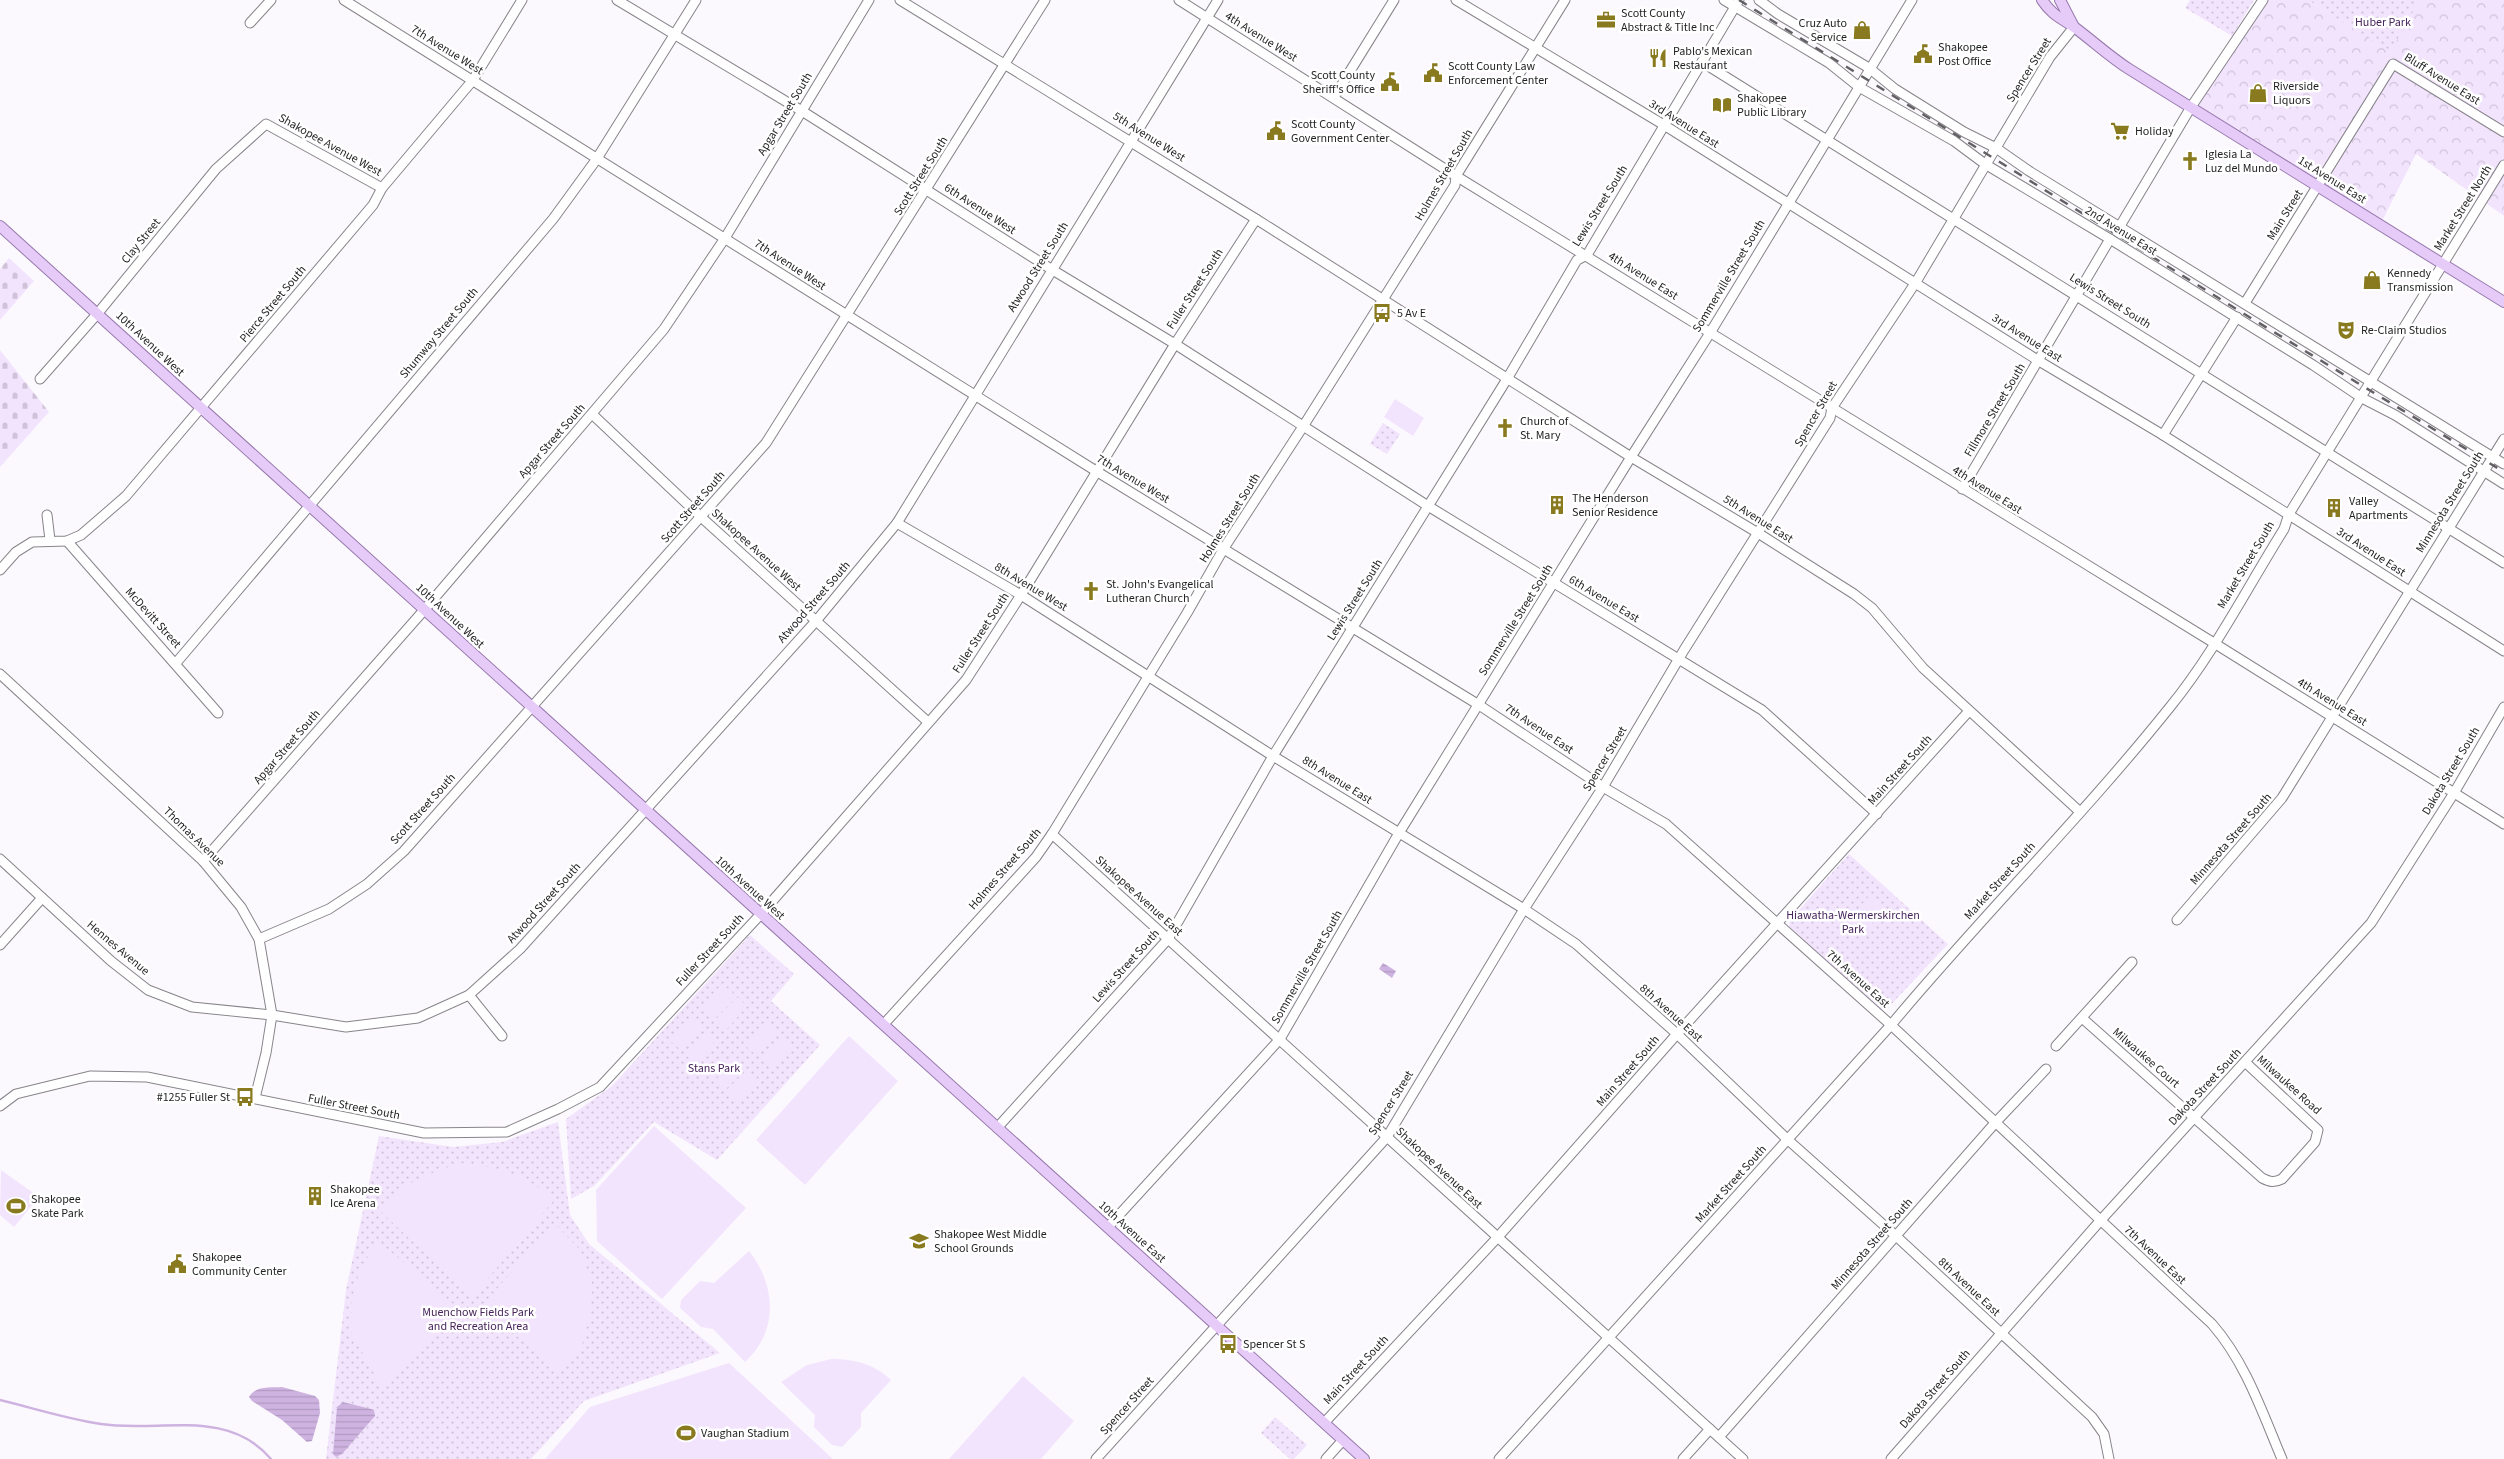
<svg xmlns="http://www.w3.org/2000/svg" width="2504" height="1459" font-family="'Source Sans 3',sans-serif">
  <style>
    .green { fill: url(#green-dots) }
    .forest { fill: url(#forest-crowns) }
    .cemetery { fill: url(#cemetery-stones) }
    .pitch { fill: #f3e4fe }
    .water { fill: url(#water-rules) }
    .lines { fill: none; stroke-linecap: round; stroke-linejoin: round }
    .stream { stroke: #ceb3e1; stroke-width: 2.5 }
    .minor-casing { stroke: #87848a; stroke-width: 11 }
    .major-casing { stroke: #9679ab; stroke-width: 12 }
    .minor { stroke: #fff; stroke-width: 9 }
    .major { stroke: #e6cbf9; stroke-width: 10 }
    .rail { stroke: #626063; stroke-width: 2.5; stroke-dasharray: 9 9; stroke-linecap: butt }
    .labels { text-anchor: middle; dominant-baseline: central; stroke-width: 5; stroke-linejoin: round; paint-order: stroke }
    .poi-label { font-size: 12px; fill: #201f21; stroke: #fff; text-anchor: start }
    .park-label { font-size: 12px; fill: #48255c; stroke: #fff }
    .street-label { font-size: 12px; fill: #201f21; stroke: #fff }
  </style>
  <defs>
    <pattern id="green-dots" width="8" height="8" patternUnits="userSpaceOnUse" patternTransform="scale(1.25)"><rect width="8" height="8" fill="#f3e4fe"/><path d="M2 2h.1M6 6h.1" fill="none" stroke="#d0c3d9" stroke-width="1.8" stroke-linecap="round"/></pattern>
    <pattern id="forest-crowns" width="20" height="18" patternUnits="userSpaceOnUse" patternTransform="scale(1.25)"><rect width="20" height="18" fill="#f3e4fe"/><path d="M2 6a3 3 0 1 1 6 0M12 15a3 3 0 1 1 6 0" fill="none" stroke="#d0c3d9"/></pattern>
    <pattern id="cemetery-stones" width="16" height="16" patternUnits="userSpaceOnUse" patternTransform="scale(1.25)"><rect width="16" height="16" fill="#f3e4fe"/><path d="M2 7V4a2 2 0 0 1 4 0v3zM10 15v-3a2 2 0 0 1 4 0v3z" fill="#d0c3d9"/></pattern>
    <pattern id="water-rules" width="6" height="5" patternUnits="userSpaceOnUse" patternTransform="scale(1.25)"><rect width="6" height="5" fill="#ceb3e1"/><path d="M0 2.5h6" fill="none" stroke="#b19ac1"/></pattern>
  </defs>
  <rect width="100%" height="100%" fill="#fcf9fe"/>
  <g class="green">
    <polygon points="2190,0 2254,0 2232,36 2185,8"/>
    <polygon points="2308,0 2504,0 2390,53"/>
    <polygon points="1383,423 1400,434 1387,454 1370,444"/>
    <polygon points="1849,854 1948,944 1886,1010 1879,1009 1789,927 1790,920"/>
    <polygon points="750,935 794,974 771,1001 820,1045 717,1160 654,1122 594,1186 571,1199 566,1119 612,1086"/>
    <polygon points="558,1122 570,1215 589,1244 720,1353 584,1401 531,1459 326,1459 346,1290 379,1136 453,1147 502,1142"/>
    <polygon points="1275,1417 1307,1445 1294,1459 1290,1459 1261,1433"/>
  </g>
  <polygon class="forest" points="2263,0 2308,0 2390,52 2420,0 2504,0 2504,216 2416,154 2380,225 2191,107"/>
  <g class="cemetery">
    <polygon points="9,258 34,281 0,320 0,269"/>
    <polygon points="0,350 49,412 0,467"/>
  </g>
  <g class="pitch">
    <polygon points="1395,399 1424,418 1413,436 1384,417"/>
    <polygon points="1871,894 1886,908 1863,934 1848,920"/>
    <polygon points="722,984 733,993 712,1016 702,1006"/>
    <polygon points="737,997 747,1006 727,1029 716,1019"/>
    <polygon points="691,1018 701,1028 681,1050 670,1041"/>
    <polygon points="767,1024 777,1033 757,1056 746,1046"/>
    <polygon points="705,1032 715,1041 695,1064 685,1054"/>
    <polygon points="781,1036 791,1046 771,1068 760,1059"/>
    <polygon points="849,1036 898,1081 805,1185 756,1140"/>
    <polygon points="735,1058 746,1068 725,1090 715,1081"/>
    <polygon points="749,1071 759,1080 739,1103 729,1093"/>
    <polygon points="654,1126 746,1208 662,1299 597,1241 596,1190"/>
    <path d="M463,1163C502,1168 523,1175 555,1199L472,1297L379,1210C403,1183 429,1172 463,1163Z"/>
    <polygon points="1,1170 39,1197 14,1227 0,1215"/>
    <polygon points="554,1223 581,1251 592,1283 591,1310 582,1345 560,1373 482,1306"/>
    <polygon points="378,1241 458,1308 383,1390 351,1332 352,1298 360,1269"/>
    <path d="M749,1251C776,1285 779,1331 745,1362L713,1329L701,1327L680,1308L681,1300L700,1281L714,1283Z"/>
    <path d="M831,1359C855,1359 874,1364 891,1380L861,1413V1427L842,1447L832,1445L814,1427L815,1415L781,1382L807,1365Z"/>
    <polygon points="729,1363 833,1459 545,1459 590,1407"/>
    <polygon points="1023,1376 1074,1421 1041,1459 949,1459"/>
  </g>
  <g class="water">
    <polygon points="1383,963 1396,971 1392,978 1379,969"/>
    <path d="M282,1387L315,1396L319,1400L320,1413L312,1441L307,1442L282,1420L252,1401L249,1397C256,1385 271,1388 282,1387Z"/>
    <polygon points="343,1402 371,1409 374,1410 375,1416 342,1454 336,1457 333,1454 337,1407"/>
  </g>
  <g class="lines">
    <path class="stream" d="M0,1400C33,1408 67,1419 101,1424C159,1433 227,1407 271,1459"/>
    <g class="minor-casing">
      <g id="minor">
        <path d="M344,0L1096,471L1479,705L1603,787L1666,824L1891,1025L2212,1324C2246,1363 2262,1412 2282,1459"/>
        <polyline points="617,0 802,111 1051,269 1175,344 1428,506 1762,710 1877,814"/>
        <polyline points="900,0 1256,219 1631,457 1758,533 1854,594 1872,608 1923,668 2079,811"/>
        <polyline points="1179,0 1456,176 2214,643 2504,824"/>
        <polyline points="1456,0 1664,125 2039,361 2163,435 2504,651"/>
        <polyline points="1724,0 1829,63 1859,87 1954,141 1985,164 2110,239 2313,365 2362,398 2395,415 2504,484"/>
        <polyline points="1759,0 1778,14 1869,68 1895,89 1964,132 1996,148 2029,171 2504,464"/>
        <polyline points="250,23 271,0"/>
        <polyline points="1702,62 2504,563"/>
        <polyline points="1334,97 1394,0"/>
        <polyline points="2120,226 2191,107 2263,0"/>
        <polyline points="2245,303 2393,64 2504,132"/>
        <polyline points="40,379 98,313 216,169 266,124 382,188"/>
        <polyline points="592,414 701,517 928,722"/>
        <polyline points="2163,435 2237,317"/>
        <polyline points="1962,489 2110,239"/>
        <polyline points="47,515 50,540"/>
        <polyline points="897,523 1021,595 1273,756 1524,909 1576,944 1677,1034 1787,1139 1896,1236 2092,1417 2104,1434 2109,1459"/>
        <polyline points="67,541 218,713"/>
        <polyline points="0,570 16,552 32,542 67,541 81,535 126,496 373,205 382,188 473,80 522,0"/>
        <polyline points="176,663 553,219 596,160 696,0"/>
        <polyline points="0,674 203,861 241,907 259,939 272,1015 266,1053 255,1098"/>
        <polyline points="1052,834 1743,1459"/>
        <polyline points="0,859 111,961 148,990 192,1007 272,1015 346,1027 418,1018 469,995 520,949 816,621 897,523 1218,0"/>
        <polyline points="203,861 425,609 664,329 725,238 869,0"/>
        <polyline points="2177,920 2282,798 2504,439"/>
        <polyline points="259,939 329,909 367,884 404,851 766,443 1045,0"/>
        <polyline points="0,945 42,898"/>
        <polyline points="469,995 502,1036"/>
        <path d="M2082,1018L2262,1178C2270,1182 2274,1183 2282,1179L2315,1142L2318,1130L2245,1062"/>
        <polyline points="884,1024 1036,857 1052,834 1187,613 1224,548 1304,425 1455,185 1456,176 1565,0"/>
        <polyline points="2056,1046 2132,962"/>
        <polyline points="0,1106 16,1094 90,1076 147,1077 424,1133 507,1132 558,1109 600,1087 760,915 966,680 1021,595 1175,344 1256,219"/>
        <polyline points="997,1128 1168,939 1273,756 1507,379 1577,260 1587,255 1739,0"/>
        <polyline points="1108,1227 1280,1039 1399,833 1631,457 1710,333 1912,0"/>
        <polyline points="1324,1423 1497,1238 1677,1034 1969,711"/>
        <polyline points="1719,1437 1995,1123 2046,1069"/>
        <polyline points="1096,1459 1387,1137 1524,909 1603,787 1684,650 1830,418 1832,408 1916,282 2050,57 2074,27"/>
        <polyline points="1326,1459 1343,1440"/>
        <path d="M1499,1459L1891,1025C1981,917 2082,817 2170,707C2214,653 2247,588 2284,529L2289,514L2504,165"/>
        <polyline points="1683,1459 1710,1429"/>
        <polyline points="1891,1459 2100,1221 2371,923 2454,793 2504,707"/>
      </g>
    </g>
    <g class="major-casing">
      <g id="major">
        <path d="M2042,0C2053,16 2060,17 2074,27C2093,41 2110,57 2129,69L2504,302"/>
        <polyline points="2060,0 2074,27"/>
        <polyline points="0,226 1364,1459"/>
      </g>
    </g>
    <use href="#minor" class="minor"/>
    <use href="#major" class="major"/>
    <polyline class="rail" points="1739,0 2241,312 2504,472"/>
  </g>
  <defs>
    <g id="office-bare" transform="scale(1.5)"><path d="M-6-3h4V-5.5h4V-3h4V5H-6ZM-1-4.5V-3h2v-1.5ZM-6 0V1H6V0Z" fill="#897a1f" stroke="#fff" stroke-width="2.5" paint-order="stroke"/></g>
    <g id="shop-bare" transform="scale(1.5)"><path d="M-5-2.5h2.3a2.7 3.5 0 0 1 5.4 0H5L5.5 6h-11ZM-1.5-2.5h3a1.5 2.3 0 0 0-3 0Z" fill="#897a1f" stroke="#fff" stroke-width="2.5" paint-order="stroke"/></g>
    <g id="civic-bare" transform="scale(1.5)"><path d="M-.6-6.5H3V-4.5H.6V-3L4-1V1h2V6H-6V1h2V-1L-.6-3ZM-1.2 2.5V6h2.4V2.5Z" fill="#897a1f" stroke="#fff" stroke-width="2.5" paint-order="stroke"/></g>
    <g id="restaurant-bare" transform="scale(1.5)"><path d="M-5-6h1v4h1v-4h1v4h1v-4h1v5L-1.5 .5V6h-2V.5L-5-1ZM5-6V6H3V1.5H1.5Q1.5-4 5-6Z" fill="#897a1f" stroke="#fff" stroke-width="2.5" paint-order="stroke"/></g>
    <g id="library-bare" transform="scale(1.5)"><path d="M-6-4Q-3-5.5-.7-3.5V5Q-3 3-6 4ZM6-4Q3-5.5 .7-3.5V5Q3 3 6 4Z" fill="#897a1f" stroke="#fff" stroke-width="2.5" paint-order="stroke"/></g>
    <g id="supermarket-bare" transform="scale(1.5)"><path d="M-6-5.5h2.5l.6 2H6L4.5 2H-2.5L-4.4-4H-6ZM-1.5 3.2a1.3 1.3 0 1 0 .1 0ZM3 3.2a1.3 1.3 0 1 0 .1 0Z" fill="#897a1f" stroke="#fff" stroke-width="2.5" paint-order="stroke"/></g>
    <g id="church-bare" transform="scale(1.5)"><path d="M-1.2-6h2.4v3.5h3.3v2.4h-3.3V6h-2.4V-.1h-3.3v-2.4h3.3Z" fill="#897a1f" stroke="#fff" stroke-width="2.5" paint-order="stroke"/></g>
    <g id="bus-bare" transform="scale(1.5)"><path d="M-5-6H5V4H4V6H2V4H-2V6H-4V4H-5ZM-3.5-4V0h7V-4ZM-3.5 1.2v1.5H-2V1.2ZM2 1.2v1.5H3.5V1.2Z" fill="#897a1f" stroke="#fff" stroke-width="2.5" paint-order="stroke"/></g>
    <g id="theatre-bare" transform="scale(1.5)"><path d="M-5-5.5Q0-4 5-5.5V0Q5 5 0 6Q-5 5-5 0ZM-3.3-2.5H-1v1.5H-3.3ZM1-2.5H3.3v1.5H1ZM-2.8 1Q0 5.5 2.8 1Z" fill="#897a1f" stroke="#fff" stroke-width="2.5" paint-order="stroke"/></g>
    <g id="building-bare" transform="scale(1.5)"><path d="M-4-6H4V6H1V3H-1V6H-4ZM-2.5-4.3h1.7v1.8h-1.7ZM.8-4.3h1.7v1.8H.8ZM-2.5-1h1.7V.8h-1.7ZM.8-1h1.7V.8H.8Z" fill="#897a1f" stroke="#fff" stroke-width="2.5" paint-order="stroke"/></g>
    <g id="stadium-bare" transform="scale(1.5)"><path d="M0-5a6.5 5 0 1 0 0 10a6.5 5 0 1 0 0-10ZM-3.5-1.8h7v3.6h-7Z" fill="#897a1f" stroke="#fff" stroke-width="2.5" paint-order="stroke"/></g>
    <g id="school-bare" transform="scale(1.5)"><path d="M0-5L7-2L0 1L-7-2ZM-4 1L0 2.5L4 1V4Q0 6-4 4Z" fill="#897a1f" stroke="#fff" stroke-width="2.5" paint-order="stroke"/></g>
  </defs>
  <g fill-rule="evenodd">
    <use href="#office-bare" x="1606" y="20"/>
    <use href="#shop-bare" x="1862" y="30"/>
    <use href="#civic-bare" x="1923" y="54"/>
    <use href="#restaurant-bare" x="1658" y="58"/>
    <use href="#civic-bare" x="1433" y="73"/>
    <use href="#civic-bare" x="1390" y="82"/>
    <use href="#shop-bare" x="2258" y="93"/>
    <use href="#library-bare" x="1722" y="105"/>
    <use href="#civic-bare" x="1276" y="131"/>
    <use href="#supermarket-bare" x="2120" y="131"/>
    <use href="#church-bare" x="2190" y="161"/>
    <use href="#shop-bare" x="2372" y="280"/>
    <use href="#bus-bare" x="1382" y="313"/>
    <use href="#theatre-bare" x="2346" y="330"/>
    <use href="#church-bare" x="1505" y="428"/>
    <use href="#building-bare" x="1557" y="505"/>
    <use href="#building-bare" x="2334" y="508"/>
    <use href="#church-bare" x="1091" y="591"/>
    <use href="#bus-bare" x="245" y="1097"/>
    <use href="#building-bare" x="315" y="1196"/>
    <use href="#stadium-bare" x="16" y="1206"/>
    <use href="#school-bare" x="919" y="1241"/>
    <use href="#civic-bare" x="177" y="1264"/>
    <use href="#bus-bare" x="1228" y="1344"/>
    <use href="#stadium-bare" x="686" y="1433"/>
  </g>
  <g class="labels">
    <g class="poi-label">
      <text x="1621" y="13">Scott County<tspan x="1621" dy="14">Abstract &amp; Title Inc</tspan></text>
      <text x="1847" y="23" text-anchor="end">Cruz Auto<tspan x="1847" dy="14">Service</tspan></text>
      <text x="1938" y="47">Shakopee<tspan x="1938" dy="14">Post Office</tspan></text>
      <text x="1673" y="51">Pablo's Mexican<tspan x="1673" dy="14">Restaurant</tspan></text>
      <text x="1448" y="66">Scott County Law<tspan x="1448" dy="14">Enforcement Center</tspan></text>
      <text x="1375" y="75" text-anchor="end">Scott County<tspan x="1375" dy="14">Sheriff's Office</tspan></text>
      <text x="2273" y="86">Riverside<tspan x="2273" dy="14">Liquors</tspan></text>
      <text x="1737" y="98">Shakopee<tspan x="1737" dy="14">Public Library</tspan></text>
      <text x="1291" y="124">Scott County<tspan x="1291" dy="14">Government Center</tspan></text>
      <text x="2135" y="131">Holiday</text>
      <text x="2205" y="154">Iglesia La<tspan x="2205" dy="14">Luz del Mundo</tspan></text>
      <text x="2387" y="273">Kennedy<tspan x="2387" dy="14">Transmission</tspan></text>
      <text x="1397" y="313">5 Av E</text>
      <text x="2361" y="330">Re-Claim Studios</text>
      <text x="1520" y="421">Church of<tspan x="1520" dy="14">St. Mary</tspan></text>
      <text x="1572" y="498">The Henderson<tspan x="1572" dy="14">Senior Residence</tspan></text>
      <text x="2349" y="501">Valley<tspan x="2349" dy="14">Apartments</tspan></text>
      <text x="1106" y="584">St. John's Evangelical<tspan x="1106" dy="14">Lutheran Church</tspan></text>
      <text x="230" y="1097" text-anchor="end">#1255 Fuller St</text>
      <text x="330" y="1189">Shakopee<tspan x="330" dy="14">Ice Arena</tspan></text>
      <text x="31" y="1199">Shakopee<tspan x="31" dy="14">Skate Park</tspan></text>
      <text x="934" y="1234">Shakopee West Middle<tspan x="934" dy="14">School Grounds</tspan></text>
      <text x="192" y="1257">Shakopee<tspan x="192" dy="14">Community Center</tspan></text>
      <text x="1243" y="1344">Spencer St S</text>
      <text x="701" y="1433">Vaughan Stadium</text>
    </g>
    <g class="park-label">
      <text x="2383" y="22">Huber Park</text>
      <text x="1853" y="915">Hiawatha-Wermerskirchen<tspan x="1853" dy="14">Park</tspan></text>
      <text x="714" y="1068">Stans Park</text>
      <text x="478" y="1312">Muenchow Fields Park<tspan x="478" dy="14">and Recreation Area</tspan></text>
    </g>
    <g class="street-label">
      <text transform="translate(1261 37) rotate(32)">4th Avenue West</text>
      <text transform="translate(447 50) rotate(32)">7th Avenue West</text>
      <text transform="translate(2029 70) rotate(-58)">Spencer Street</text>
      <text transform="translate(2442 79) rotate(32)">Bluff Avenue East</text>
      <text transform="translate(785 114) rotate(-59)">Apgar Street South</text>
      <text transform="translate(1684 124) rotate(32)">3rd Avenue East</text>
      <text transform="translate(1149 137) rotate(32)">5th Avenue West</text>
      <text transform="translate(330 145) rotate(29)">Shakopee Avenue West</text>
      <text transform="translate(1444 175) rotate(-60)">Holmes Street South</text>
      <text transform="translate(921 176) rotate(-58)">Scott Street South</text>
      <text transform="translate(2332 180) rotate(32)">1st Avenue East</text>
      <text transform="translate(1600 206) rotate(-58)">Lewis Street South</text>
      <text transform="translate(2463 208) rotate(-58)">Market Street North</text>
      <text transform="translate(980 209) rotate(33)">6th Avenue West</text>
      <text transform="translate(2285 215) rotate(-58)">Main Street</text>
      <text transform="translate(2121 231) rotate(32)">2nd Avenue East</text>
      <text transform="translate(141 241) rotate(-51)">Clay Street</text>
      <text transform="translate(790 265) rotate(33)">7th Avenue West</text>
      <text transform="translate(1038 267) rotate(-58)">Atwood Street South</text>
      <text transform="translate(1643 276) rotate(32)">4th Avenue East</text>
      <text transform="translate(1729 276) rotate(-59)">Sommerville Street South</text>
      <text transform="translate(1195 289) rotate(-57)">Fuller Street South</text>
      <text transform="translate(2110 301) rotate(32)">Lewis Street South</text>
      <text transform="translate(273 304) rotate(-50)">Pierce Street South</text>
      <text transform="translate(439 333) rotate(-50)">Shumway Street South</text>
      <text transform="translate(2027 338) rotate(32)">3rd Avenue East</text>
      <text transform="translate(150 344) rotate(43)">10th Avenue West</text>
      <text transform="translate(1995 410) rotate(-59)">Fillmore Street South</text>
      <text transform="translate(1816 414) rotate(-60)">Spencer Street</text>
      <text transform="translate(552 441) rotate(-49)">Apgar Street South</text>
      <text transform="translate(1133 479) rotate(31)">7th Avenue West</text>
      <text transform="translate(1987 490) rotate(32)">4th Avenue East</text>
      <text transform="translate(2450 502) rotate(-58)">Minnesota Street South</text>
      <text transform="translate(693 507) rotate(-49)">Scott Street South</text>
      <text transform="translate(1230 518) rotate(-58)">Holmes Street South</text>
      <text transform="translate(1758 519) rotate(32)">5th Avenue East</text>
      <text transform="translate(756 550) rotate(42)">Shakopee Avenue West</text>
      <text transform="translate(2371 552) rotate(33)">3rd Avenue East</text>
      <text transform="translate(2246 565) rotate(-59)">Market Street South</text>
      <text transform="translate(1031 587) rotate(31)">8th Avenue West</text>
      <text transform="translate(1604 599) rotate(31)">6th Avenue East</text>
      <text transform="translate(1355 600) rotate(-58)">Lewis Street South</text>
      <text transform="translate(814 602) rotate(-49)">Atwood Street South</text>
      <text transform="translate(450 616) rotate(43)">10th Avenue West</text>
      <text transform="translate(153 618) rotate(48)">McDevitt Street</text>
      <text transform="translate(1516 620) rotate(-58)">Sommerville Street South</text>
      <text transform="translate(981 633) rotate(-57)">Fuller Street South</text>
      <text transform="translate(2332 702) rotate(32)">4th Avenue East</text>
      <text transform="translate(1539 729) rotate(34)">7th Avenue East</text>
      <text transform="translate(287 747) rotate(-49)">Apgar Street South</text>
      <text transform="translate(1605 759) rotate(-59)">Spencer Street</text>
      <text transform="translate(1900 770) rotate(-48)">Main Street South</text>
      <text transform="translate(2451 771) rotate(-59)">Dakota Street South</text>
      <text transform="translate(1337 780) rotate(32)">8th Avenue East</text>
      <text transform="translate(423 809) rotate(-48)">Scott Street South</text>
      <text transform="translate(194 837) rotate(44)">Thomas Avenue</text>
      <text transform="translate(2231 839) rotate(-49)">Minnesota Street South</text>
      <text transform="translate(1005 869) rotate(-49)">Holmes Street South</text>
      <text transform="translate(2000 881) rotate(-48)">Market Street South</text>
      <text transform="translate(750 888) rotate(42)">10th Avenue West</text>
      <text transform="translate(1139 896) rotate(42)">Shakopee Avenue East</text>
      <text transform="translate(544 903) rotate(-48)">Atwood Street South</text>
      <text transform="translate(118 948) rotate(40)">Hennes Avenue</text>
      <text transform="translate(710 950) rotate(-47)">Fuller Street South</text>
      <text transform="translate(1126 966) rotate(-48)">Lewis Street South</text>
      <text transform="translate(1307 967) rotate(-60)">Sommerville Street South</text>
      <text transform="translate(1858 979) rotate(42)">7th Avenue East</text>
      <text transform="translate(1671 1013) rotate(42)">8th Avenue East</text>
      <text transform="translate(2146 1058) rotate(41)">Milwaukee Court</text>
      <text transform="translate(1628 1071) rotate(-49)">Main Street South</text>
      <text transform="translate(2289 1085) rotate(42)">Milwaukee Road</text>
      <text transform="translate(2205 1087) rotate(-47)">Dakota Street South</text>
      <text transform="translate(1391 1103) rotate(-58)">Spencer Street</text>
      <text transform="translate(354 1107) rotate(11)">Fuller Street South</text>
      <text transform="translate(1439 1168) rotate(43)">Shakopee Avenue East</text>
      <text transform="translate(1731 1184) rotate(-48)">Market Street South</text>
      <text transform="translate(1132 1232) rotate(42)">10th Avenue East</text>
      <text transform="translate(1872 1244) rotate(-49)">Minnesota Street South</text>
      <text transform="translate(2155 1255) rotate(43)">7th Avenue East</text>
      <text transform="translate(1969 1287) rotate(43)">8th Avenue East</text>
      <text transform="translate(1356 1370) rotate(-47)">Main Street South</text>
      <text transform="translate(1935 1389) rotate(-49)">Dakota Street South</text>
      <text transform="translate(1127 1406) rotate(-48)">Spencer Street</text>
    </g>
  </g>
</svg>
